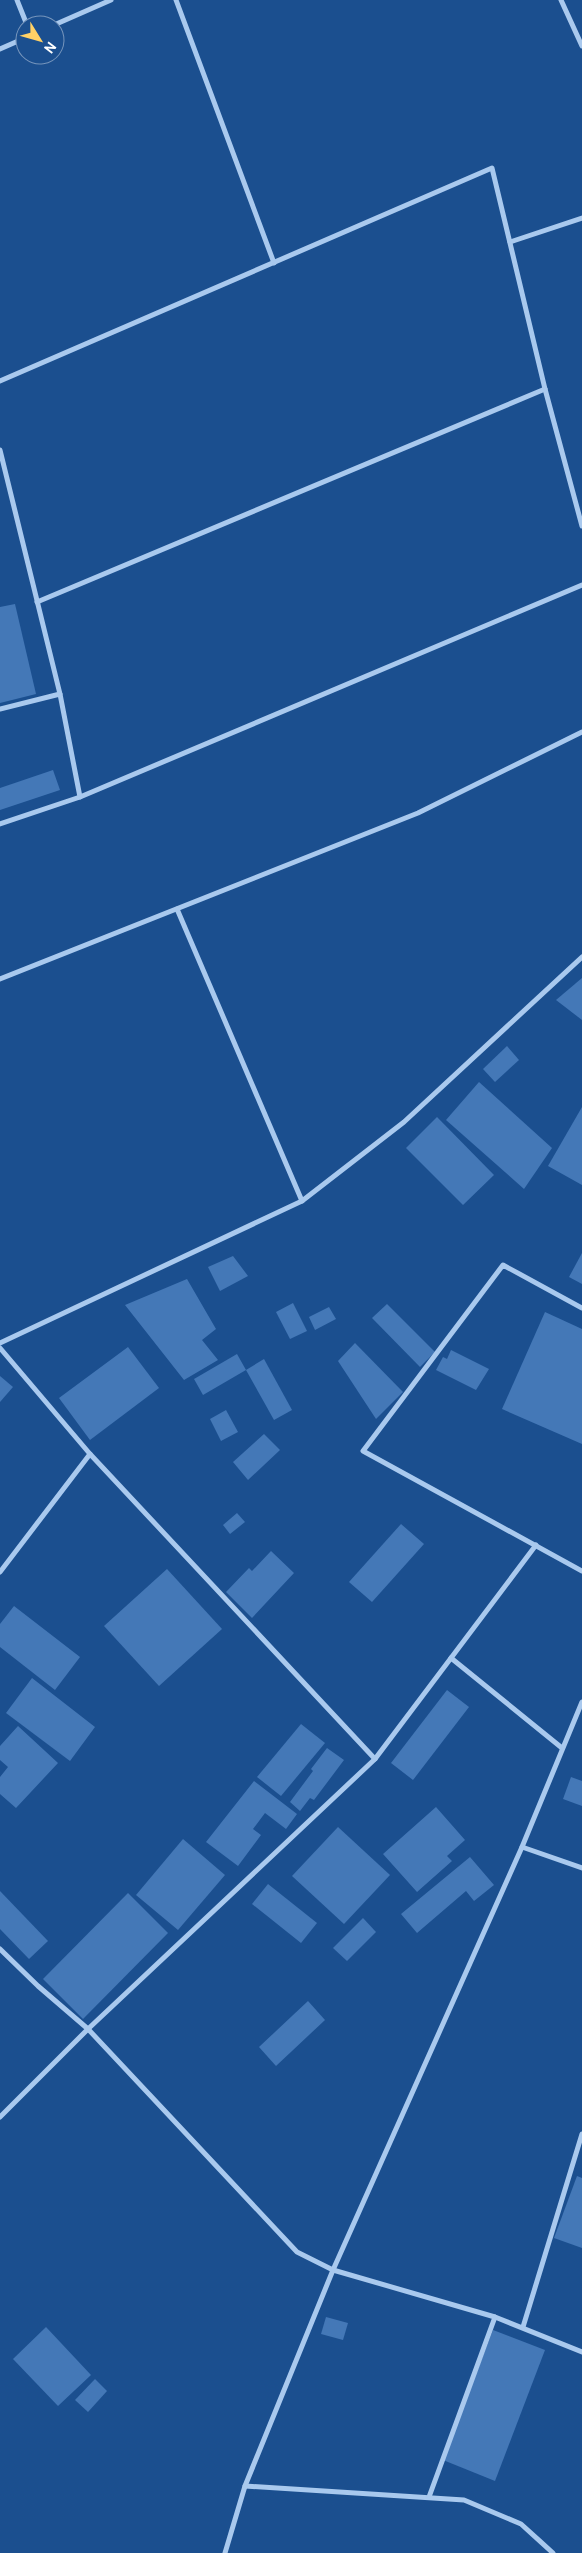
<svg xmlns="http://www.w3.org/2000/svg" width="582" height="2553" font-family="Cabin,sans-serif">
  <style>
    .building { fill: #4478b7 }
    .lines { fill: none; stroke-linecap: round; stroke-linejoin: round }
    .street { stroke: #a9c9ee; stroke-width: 5 }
  </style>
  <rect width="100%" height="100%" fill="#1b4f8f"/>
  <g class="building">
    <polygon points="15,604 36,694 0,703 0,607"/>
    <polygon points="53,770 60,790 0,810 0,788"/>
    <polygon points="582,978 582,1020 556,1000"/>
    <polygon points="507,1046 519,1060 495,1082 483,1069"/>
    <polygon points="479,1082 552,1148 524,1189 446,1120"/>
    <polygon points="582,1107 582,1185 548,1166"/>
    <polygon points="437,1117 494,1175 463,1205 406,1148"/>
    <polygon points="582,1253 582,1284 569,1277"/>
    <polygon points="233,1256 248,1276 220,1291 208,1267"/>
    <polygon points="187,1279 216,1329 202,1340 218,1360 184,1380 125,1305"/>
    <polygon points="293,1303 307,1331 290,1339 276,1312"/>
    <polygon points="387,1304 435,1352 420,1367 372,1318"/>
    <polygon points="329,1307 336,1319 315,1330 309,1317"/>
    <polygon points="545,1312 582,1329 582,1444 502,1409"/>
    <polygon points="355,1343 403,1392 376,1419 338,1361"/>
    <polygon points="128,1347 159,1388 90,1440 59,1398"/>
    <polygon points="451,1350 489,1369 476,1390 436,1370 443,1357 447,1359"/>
    <polygon points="237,1354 246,1370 203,1395 194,1379"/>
    <polygon points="264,1359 292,1410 274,1420 246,1370"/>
    <polygon points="0,1376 13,1387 0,1402"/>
    <polygon points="226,1410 238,1432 221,1441 210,1419"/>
    <polygon points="264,1434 280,1450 248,1480 233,1462"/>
    <polygon points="237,1513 245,1522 230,1534 223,1525"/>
    <polygon points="401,1524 424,1544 372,1602 349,1582"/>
    <polygon points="271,1551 294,1573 252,1618 226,1592 249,1568 252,1571"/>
    <polygon points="167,1569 222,1629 159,1686 104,1626"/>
    <polygon points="14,1606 80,1657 55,1690 0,1647 0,1624"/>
    <polygon points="32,1678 95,1727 70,1761 6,1713"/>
    <polygon points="447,1690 469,1707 413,1780 391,1763"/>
    <polygon points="301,1724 325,1743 281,1796 257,1777"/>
    <polygon points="18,1726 58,1763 16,1808 0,1794 0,1777 8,1767 0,1760 0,1746"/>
    <polygon points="327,1748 344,1760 314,1800 310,1798 300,1811 290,1802 313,1771 311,1769"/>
    <polygon points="571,1777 582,1781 582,1806 563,1799"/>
    <polygon points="254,1781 297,1814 286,1829 265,1813 253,1829 261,1835 238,1866 206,1842"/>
    <polygon points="436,1807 465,1840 447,1856 452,1861 417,1892 383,1854"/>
    <polygon points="338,1827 390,1875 344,1924 292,1876"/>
    <polygon points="183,1839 225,1875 178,1930 136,1895"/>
    <polygon points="470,1857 494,1885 474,1901 466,1891 417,1933 401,1914"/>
    <polygon points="268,1884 317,1923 301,1943 252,1904"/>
    <polygon points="0,1891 48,1941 29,1959 0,1929"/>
    <polygon points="128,1893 168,1933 83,2019 43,1979"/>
    <polygon points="363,1918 376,1932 347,1961 333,1948"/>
    <polygon points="308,2001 325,2020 276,2066 259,2047"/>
    <polygon points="577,2176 582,2178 582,2248 554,2238"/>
    <polygon points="326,2317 348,2323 343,2340 321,2334"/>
    <polygon points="46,2327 91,2375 58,2406 13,2359"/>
    <polygon points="493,2330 545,2350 495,2481 443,2460"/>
    <polygon points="95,2379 107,2391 88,2412 75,2400"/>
  </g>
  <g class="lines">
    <g class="street">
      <polyline points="17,0 27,25"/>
      <polyline points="176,0 274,263"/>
      <polyline points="561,0 582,46"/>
      <polyline points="54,25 111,0"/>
      <polyline points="0,49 25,38"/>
      <polyline points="510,242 582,218"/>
      <polyline points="0,381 492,168 545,389 582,526"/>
      <polyline points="0,450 60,694 80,797"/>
      <polyline points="37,602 545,389"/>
      <polyline points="0,709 60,694"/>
      <polyline points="0,824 80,797 582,585"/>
      <polyline points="177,909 302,1201"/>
      <polyline points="0,979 418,813 582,732"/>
      <polyline points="582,1308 503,1265 363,1451 582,1571"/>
      <polyline points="0,1343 302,1201 404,1122 582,957"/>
      <polyline points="0,1348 90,1454 375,1759"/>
      <polyline points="0,1572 90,1454"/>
      <polyline points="451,1658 562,1748"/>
      <polyline points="522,1847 582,1868"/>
      <polyline points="0,1949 38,1986 88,2029 297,2252 333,2270 495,2317 582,2352"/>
      <polyline points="0,2117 88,2029 375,1759 536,1545"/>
      <polyline points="523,2327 582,2134"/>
      <polyline points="245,2486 464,2500 521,2524 553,2553"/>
      <polyline points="429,2497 495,2317"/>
      <polyline points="225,2553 245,2486 333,2270 522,1847 582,1702"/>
    </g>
  </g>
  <g transform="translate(40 40) rotate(127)"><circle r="24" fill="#1b4f8f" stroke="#7695bc"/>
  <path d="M0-4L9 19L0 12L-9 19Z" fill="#ffd166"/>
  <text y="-8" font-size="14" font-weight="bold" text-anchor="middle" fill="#ffffff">N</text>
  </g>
</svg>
